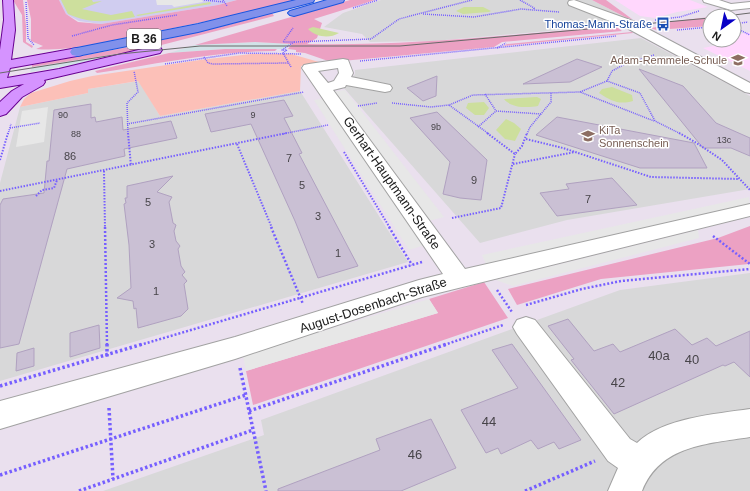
<svg xmlns="http://www.w3.org/2000/svg" width="750" height="491" font-family="Helvetica,sans-serif">
  <style>
    .residential { fill: #d8d8d9 }
    .commercial { fill: #d0cdf0 }
    .industrial { fill: #d1e2e7 }
    .education { fill: #ffd7fd }
    .grass { fill: #eca1c3 }
    .park { fill: #fcc0b8 }
    .parking { fill: #e7e7e7 }
    .water { fill: #cddf9d }
    .lines { fill: none; stroke-linecap: round; stroke-linejoin: round }
    .stream { fill: #cddf9d; fill-rule: evenodd }
    .building { fill: #cac0d4; stroke: #b0a1c0 }
    .minor-casing { stroke: #a2a2a2; stroke-width: 2 }
    .major-casing { stroke: #680092; stroke-width: 2 }
    .highway-casing { stroke: #1955e0; stroke-width: 2 }
    .path-far3 { stroke: #765fff; stroke-width: 1.5; stroke-dasharray: 1 1; stroke-linecap: butt }
    .path-far2 { stroke: #765fff; stroke-width: 2; stroke-dasharray: 1.5 1.5; stroke-linecap: butt }
    .path-far1 { stroke: #765fff; stroke-width: 2.5; stroke-dasharray: 2 2; stroke-linecap: butt }
    .path { stroke: #765fff; stroke-width: 3.5; stroke-dasharray: 2.5 2.5; stroke-linecap: butt }
    .minor { fill: #fff; fill-rule: evenodd }
    .major { fill: #d593ff; fill-rule: evenodd }
    .highway { fill: #8191eb; fill-rule: evenodd }
    .tram { stroke: #696969; stroke-width: 1 }
    .labels { text-anchor: middle; dominant-baseline: central; stroke-width: 3; stroke-linejoin: round; paint-order: stroke }
    .far-number-label { font-size: 9px; fill: #474449 }
    .far-transit-label { font-size: 11px; fill: #164399; stroke: #fff; text-anchor: end }
    .far-education-label { font-size: 11px; fill: #785e54; stroke: #fff; text-anchor: end }
    .number-label { font-size: 11px; fill: #474449 }
    .shield { fill: #fff; stroke: #5f5f5f; stroke-width: 1 }
    .shield-label { font-size: 12px; font-weight: bold; fill: #1b1b1b }
    .street-label { font-size: 13px; fill: #1b1b1b; stroke: #fff }
    .near-number-label { font-size: 13px; fill: #474449 }
  </style>
  <rect width="100%" height="100%" fill="#eae0ee"/>
  <g class="residential">
    <polygon points="381,0 592,0 627,18 629,23 618,25 433,41 370,42 362,34 324,27 343,13"/>
    <polygon points="641,38 750,96 750,189 567,220 480,243 343,87 355,74 355,70"/>
    <polygon points="139,81 160,116 300,91 408,262 0,381 0,183 20,107 88,93 88,89"/>
    <polygon points="750,273 750,491 103,491 264,435 261,420 620,290"/>
  </g>
  <polygon class="commercial" points="59,0 237,0 218,5 101,24 79,21 66,14"/>
  <g class="industrial">
    <polygon points="255,42 290,44 285,49 225,49 169,53 195,45"/>
    <polygon points="142,50 107,59 30,72 32,67"/>
  </g>
  <g class="education">
    <polygon points="615,0 690,0 708,7 677,12 655,18 640,16"/>
    <polygon points="750,32 750,71 703,48 724,44 717,40 734,40 734,35"/>
  </g>
  <g class="grass">
    <polygon points="13,0 23,0 26,26 26,42 33,46 32,48 23,42 22,15"/>
    <path d="M27,0H59L66,14L78,22L101,24L218,5L237,0H297C245,14 192,24 139,35C105,41 71,52 36,49L43,46L31,41V19Z"/>
    <path d="M350,0H375L314,19L322,23L317,38L307,44C410,46 512,35 615,26L622,31L502,42L494,47L331,62L305,53L296,52V50L288,49L292,44L255,42L195,45Z"/>
    <polygon points="592,0 606,0 632,19 627,18"/>
    <path d="M272,13L274,16L142,50L32,67V65C113,50 193,36 272,13Z"/>
    <polygon points="710,17 710,26 656,30 651,28 663,26 658,23"/>
    <polygon points="632,32 633,33 503,46 507,44"/>
    <path d="M225,49H277L275,51C215,51 156,64 97,73L95,71L169,53Z"/>
    <polygon points="750,226 750,263 749,264 601,279 517,305 508,289 718,238"/>
    <polygon points="484,282 508,318 253,405 246,371 438,313 429,299"/>
  </g>
  <polygon class="park" points="251,54 291,54 319,62 301,66 300,91 160,116 138,81 88,89 88,93 20,107 24,99 31,93 70,81 92,76 200,60"/>
  <g class="parking">
    <polygon points="156,0 202,0 203,2 174,7 172,5 157,5"/>
    <polygon points="345,90 444,217 425,222 330,92"/>
    <polygon points="326,98 425,245 409,250 314,100"/>
    <polygon points="48,107 44,142 16,147 22,111"/>
    <polygon points="749,197 750,210 489,271 482,255"/>
    <polygon points="698,230 699,238 513,286 496,280"/>
    <polygon points="429,299 438,313 246,371 243,355"/>
  </g>
  <g class="water">
    <path d="M61,0H92L93,2L102,1L82,9L111,15L132,11L135,17C109,21 92,25 68,14Z"/>
    <polygon points="464,7 483,7 491,11 489,12 463,14 456,11"/>
    <path d="M313,27L339,33C329,39 316,37 308,29Z"/>
    <path d="M612,87L632,95L633,101C619,105 611,101 599,93L602,89Z"/>
    <path d="M537,97L541,99L538,106C527,108 511,108 504,99Z"/>
    <polygon points="484,102 489,108 484,115 475,115 466,108 468,103"/>
    <polygon points="506,119 514,123 521,129 515,141 505,139 496,130"/>
  </g>
  <g class="lines">
    <polygon class="stream" points="210,2 211,4 138,16 136,15"/>
  </g>
  <g class="building">
    <polygon points="577,59 602,67 570,82 523,84"/>
    <polygon points="639,69 683,86 716,123 750,138 750,156 731,148 703,148"/>
    <polygon points="437,76 436,96 423,101 407,88"/>
    <polygon points="284,100 293,116 284,118 302,153 299,154 358,266 318,278 295,221 251,124 211,132 205,114"/>
    <polygon points="91,104 91,118 95,117 96,122 122,117 123,130 171,121 177,138 124,149 125,156 67,169 19,344 0,348 0,205 3,199 44,193 47,161 49,161 54,110"/>
    <polygon points="437,112 487,160 481,200 460,198 443,194 450,162 410,118"/>
    <polygon points="557,117 694,143 707,168 640,168 536,135"/>
    <polygon points="173,176 157,192 172,197 169,202 173,223 176,225 174,231 176,241 180,246 178,249 181,266 185,272 182,275 187,281 184,284 188,309 181,316 138,328 136,308 134,309 133,301 117,298 131,288 129,245 124,204 126,203 125,198 127,198 127,186"/>
    <polygon points="612,178 637,205 557,216 540,193 569,189 566,184"/>
    <polygon points="568,319 594,351 613,344 620,352 675,329 692,345 707,338 716,346 750,331 750,377 734,362 725,366 723,365 614,414 571,360 574,359 548,326"/>
    <polygon points="99,325 100,348 70,357 70,333"/>
    <polygon points="512,344 581,440 559,449 554,442 538,449 531,440 501,454 498,448 486,453 461,410 518,388 492,350"/>
    <polygon points="34,348 34,366 16,371 17,353"/>
    <polygon points="431,419 456,468 401,491 278,491 278,489 380,450 376,439"/>
  </g>
  <g class="lines">
    <g class="minor-casing">
      <g id="minor">
        <polygon points="574,0 633,21 750,83 750,93 745,92 625,27 569,5 568,3 569,1"/>
        <polygon points="703,0 719,0 731,4 750,2 750,8 731,10 704,2"/>
        <path d="M343,59L348,60L353,73L351,77L390,85L392,88L390,91L385,92L346,85L345,87L333,90L465,269L750,204V216L422,297L235,359L0,429V401L235,337L419,280L443,274L302,68L304,65L309,64ZM338,68L339,73L334,81L328,83L318,71Z"/>
        <path d="M526,317L535,320L630,439L637,443C663,418 715,414 750,409V437C707,444 660,445 642,491H608L618,468L608,461L517,334L513,327L517,320Z"/>
      </g>
    </g>
    <g class="major-casing">
      <polygon id="major" points="3,0 13,0 15,30 11,60 77,48 82,49 84,52 82,55 77,56 10,68 7,78 59,69 155,46 160,47 162,50 160,53 44,80 45,82 43,85 22,97 6,114 0,116 0,102 12,91 24,84 0,88 0,50 4,20"/>
    </g>
    <g class="highway-casing">
      <g id="highway">
        <polygon points="296,0 314,0 313,2 198,32 77,56 72,55 70,52 72,49 77,48 198,24"/>
        <polygon points="327,0 344,0 343,2 294,16 290,15 288,13 290,11"/>
      </g>
    </g>
    <g class="path-far3">
      <polyline points="204,0 224,2"/>
      <polyline points="223,0 227,6"/>
      <polyline points="520,0 534,8 534,10"/>
      <polyline points="26,2 28,38 34,45"/>
      <polyline points="353,8 378,0"/>
      <polyline points="423,14 474,17 521,9 559,12"/>
      <polyline points="655,20 680,17 699,11"/>
      <polyline points="734,24 748,22"/>
      <polyline points="734,27 750,35"/>
      <polyline points="677,30 710,27"/>
      <polyline points="72,36 112,25 177,15"/>
      <polyline points="294,42 371,39 399,19 472,0"/>
      <polyline points="497,48 506,43"/>
      <polyline points="654,55 625,64 612,71 607,81 640,93 655,121 681,134"/>
      <polyline points="204,57 208,63 213,64 288,63"/>
      <polyline points="360,61 616,36"/>
      <polyline points="165,64 239,53 301,54"/>
      <polyline points="291,67 283,53 287,50 282,50 294,42 283,42 293,28"/>
      <polyline points="607,81 580,92 654,121"/>
      <polyline points="485,94 496,111"/>
      <polyline points="392,103 431,107 449,105"/>
      <polyline points="358,106 377,103"/>
      <polyline points="127,124 304,92"/>
      <polyline points="478,127 496,111 541,114"/>
      <polyline points="10,128 40,123"/>
      <polyline points="8,134 11,124"/>
      <polyline points="128,134 127,103 138,92 134,71"/>
      <polyline points="282,134 328,125"/>
      <polyline points="489,134 449,105 473,95 580,92"/>
      <polyline points="527,134 530,127 551,102 551,93"/>
    </g>
    <g class="path-far2">
      <polyline points="128,133 131,166"/>
      <polyline points="487,133 515,154 522,146 527,133"/>
      <polyline points="679,133 695,142 722,160 750,190"/>
      <polyline points="526,139 563,148 651,177 739,179"/>
      <polyline points="237,144 272,228"/>
      <polyline points="344,152 390,228"/>
      <polyline points="0,160 8,133"/>
      <polyline points="513,164 575,152"/>
      <polyline points="104,171 105,228"/>
      <polyline points="0,191 287,133"/>
      <polyline points="36,196 42,190 54,188 57,180"/>
      <polyline points="452,218 501,208 515,154"/>
    </g>
    <g class="path-far1">
      <polyline points="105,227 107,345"/>
      <polyline points="271,227 303,304"/>
      <polyline points="389,227 412,265"/>
      <polyline points="713,236 750,264"/>
      <polyline points="497,290 512,312"/>
      <polyline points="526,305 582,289 621,281 750,269"/>
      <polyline points="140,345 422,262"/>
      <polyline points="444,345 503,325"/>
    </g>
    <g class="path">
      <polyline points="107,344 107,357"/>
      <polyline points="240,368 266,491"/>
      <polyline points="0,386 143,344"/>
      <polyline points="109,408 113,479"/>
      <polyline points="249,411 447,344"/>
      <polyline points="0,475 246,395"/>
      <polyline points="79,491 253,430"/>
      <polyline points="525,491 595,461"/>
    </g>
    <use href="#minor" class="minor"/>
    <use href="#major" class="major"/>
    <use href="#highway" class="highway"/>
    <g class="tram">
      <polyline points="726,16 750,13"/>
      <polyline points="0,73 120,54 200,46 400,46 710,18"/>
    </g>
  </g>
  <defs>
    <g id="bus-bare" transform="scale(1.08)"><path d="M-5-6H5V4H4V6H2V4H-2V6H-4V4H-5ZM-3.5-4V0h7V-4ZM-3.5 1.2v1.5H-2V1.2ZM2 1.2v1.5H3.5V1.2Z" fill="#1a4fb4" stroke="#fff" stroke-width="2.5" paint-order="stroke"/></g>
    <g id="school-bare" transform="scale(1.08)"><path d="M0-5L7-2L0 1L-7-2ZM-4 1L0 2.5L4 1V4Q0 6-4 4Z" fill="#8d6e63" stroke="#fff" stroke-width="2.5" paint-order="stroke"/></g>
  </defs>
  <g fill-rule="evenodd">
    <use href="#bus-bare" x="663" y="24"/>
    <use href="#school-bare" x="738" y="60"/>
    <use href="#school-bare" x="588" y="136"/>
  </g>
  <g class="labels">
    <g class="far-number-label">
      <text x="63" y="115">90</text>
      <text x="253" y="115">9</text>
      <text x="436" y="127">9b</text>
      <text x="76" y="134">88</text>
      <text x="724" y="140">13c</text>
    </g>
    <g class="far-transit-label">
      <text x="652" y="24">Thomas-Mann-Straße</text>
    </g>
    <g class="far-education-label">
      <text x="727" y="60">Adam-Remmele-Schule</text>
      <text x="599" y="130" text-anchor="start">KiTa<tspan x="599" dy="13">Sonnenschein</tspan></text>
    </g>
    <g class="number-label">
      <text x="70" y="156">86</text>
      <text x="289" y="158">7</text>
      <text x="474" y="180">9</text>
      <text x="302" y="185">5</text>
      <text x="588" y="199">7</text>
      <text x="148" y="202">5</text>
      <text x="318" y="216">3</text>
      <text x="152" y="244">3</text>
      <text x="338" y="253">1</text>
      <text x="156" y="291">1</text>
    </g>
    <rect class="shield" x="127" y="29" width="34" height="20" rx="3"/>
    <g class="shield-label">
      <text x="144" y="39">B 36</text>
    </g>
    <g class="street-label">
      <text transform="translate(392 183) rotate(55)">Gerhart-Hauptmann-Straße</text>
      <text transform="translate(373 305) rotate(-18)">August-Dosenbach-Straße</text>
    </g>
    <g class="near-number-label">
      <text x="659" y="355">40a</text>
      <text x="692" y="359">40</text>
      <text x="618" y="382">42</text>
      <text x="489" y="421">44</text>
      <text x="415" y="454">46</text>
    </g>
  </g>
  <g transform="translate(722 28) rotate(213)"><circle r="19" fill="#ffffff" stroke="#a4a4a4"/>
  <path d="M0-3L7 15L0 10L-7 15Z" fill="#0800c6"/>
  <text y="-6" font-size="11" font-weight="bold" text-anchor="middle" fill="#1b1b1b">N</text>
  </g>
</svg>
